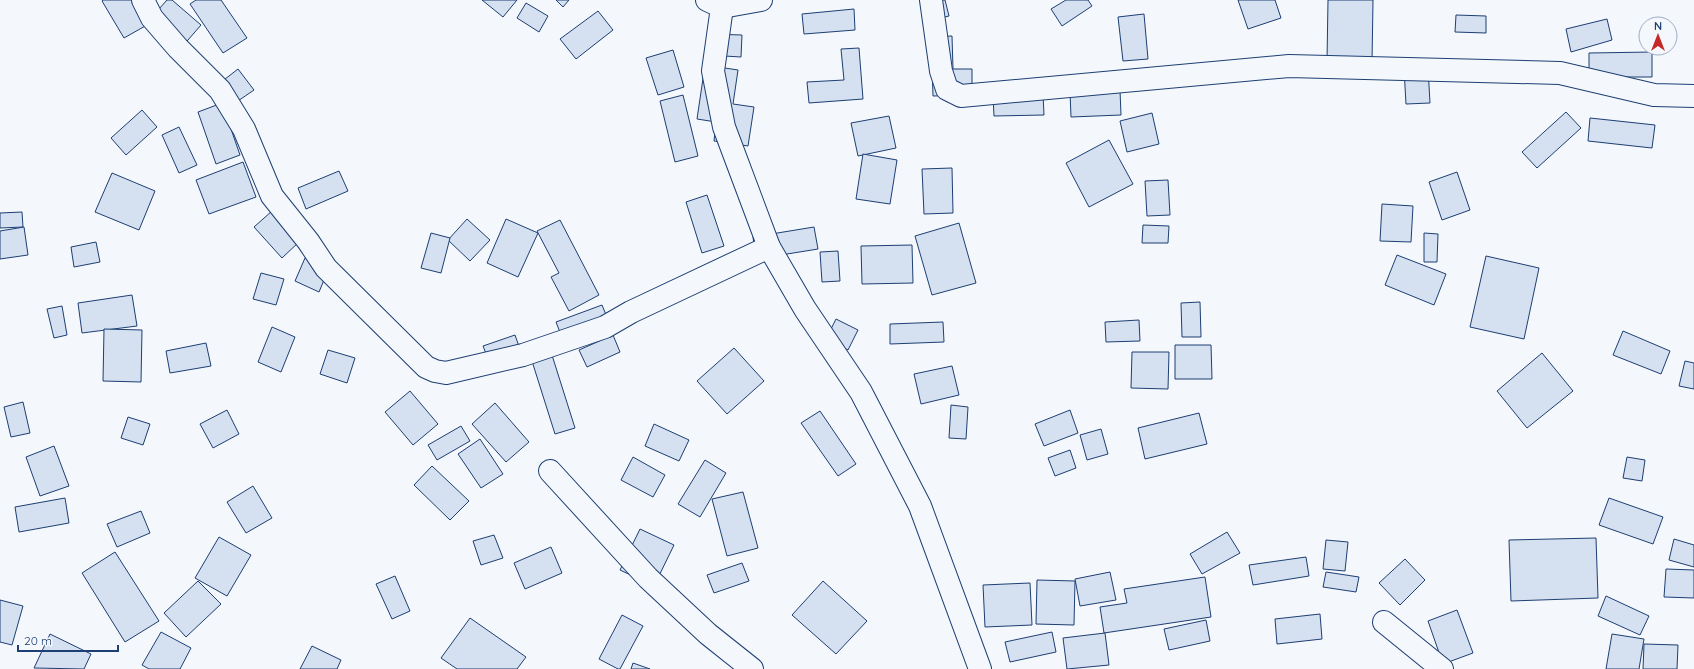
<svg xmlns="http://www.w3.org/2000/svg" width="1694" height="669" font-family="Quicksand,sans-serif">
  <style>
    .building { fill: #d5e0f0; stroke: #1d3f73 }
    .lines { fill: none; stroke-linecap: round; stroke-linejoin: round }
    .street-casing { stroke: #1d3f73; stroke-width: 24 }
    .street { stroke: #f4f7fb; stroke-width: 22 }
  </style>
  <rect width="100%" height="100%" fill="#f4f7fb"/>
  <g class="building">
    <polygon points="103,0 132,0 147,25 124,38 102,1"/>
    <polygon points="167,0 172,0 201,25 181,48 149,20"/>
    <polygon points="196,0 221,0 247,38 223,53 190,4"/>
    <polygon points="482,0 517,0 503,17"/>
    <polygon points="556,0 569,0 563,7"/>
    <polygon points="924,0 945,0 949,16 928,21"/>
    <polygon points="1066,0 1088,0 1092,6 1062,26 1051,9"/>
    <polygon points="1238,0 1275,0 1281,18 1248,29"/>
    <polygon points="1328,0 1373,0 1372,62 1327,61"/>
    <polygon points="526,3 548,16 539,32 517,18"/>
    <polygon points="854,9 855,30 804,34 802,14"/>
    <polygon points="598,11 613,30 576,59 560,39"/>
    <polygon points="1144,14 1148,59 1123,61 1118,17"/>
    <polygon points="1456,15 1486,16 1486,33 1455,32"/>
    <polygon points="1607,19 1612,40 1571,52 1566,29"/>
    <polygon points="709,34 742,35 741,57 708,55"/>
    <polygon points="952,36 953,69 972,69 972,95 933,96 931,37"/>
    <polygon points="859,48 863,99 809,103 807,82 844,80 841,49"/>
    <polygon points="673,50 684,87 658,95 646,58"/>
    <polygon points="1652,52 1652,77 1589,77 1589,53"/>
    <polygon points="705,65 738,70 733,104 754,107 748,146 714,141 716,122 697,119"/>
    <polygon points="1428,68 1430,103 1406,104 1404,69"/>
    <polygon points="238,69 254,90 235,103 220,83"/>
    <polygon points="1120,90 1121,115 1071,117 1070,92"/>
    <polygon points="1043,94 1044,115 994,116 993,96"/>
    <polygon points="683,95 698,156 675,162 660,101"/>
    <polygon points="222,103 240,155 216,164 198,112"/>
    <polygon points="142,110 157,127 126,155 111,138"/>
    <polygon points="1566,112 1581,128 1537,168 1522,152"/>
    <polygon points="1152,113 1159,144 1127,152 1120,121"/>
    <polygon points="889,116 896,148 858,156 851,123"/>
    <polygon points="1590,118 1655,125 1652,148 1588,141"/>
    <polygon points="179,127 197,165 179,173 162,135"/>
    <polygon points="1109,140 1133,184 1089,207 1066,163"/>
    <polygon points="863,154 897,160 890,204 856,199"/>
    <polygon points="243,162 256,197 209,214 196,180"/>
    <polygon points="952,168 953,213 924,214 922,169"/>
    <polygon points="339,171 348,191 306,209 298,188"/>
    <polygon points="1457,172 1470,210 1442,220 1429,182"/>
    <polygon points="112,173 155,191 139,230 95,212"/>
    <polygon points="1168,180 1170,215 1147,216 1145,181"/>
    <polygon points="707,195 724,246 702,253 686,202"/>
    <polygon points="1382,204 1413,206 1411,242 1380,241"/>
    <polygon points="272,211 300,241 282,258 254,227"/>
    <polygon points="22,212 23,227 0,228 0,213"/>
    <polygon points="467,219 490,240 470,261 448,240"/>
    <polygon points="506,219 538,233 518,277 487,263"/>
    <polygon points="560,220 599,295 569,311 551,277 559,273 537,231"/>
    <polygon points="959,223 976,283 932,295 915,236"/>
    <polygon points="1143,225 1169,226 1168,243 1142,243"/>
    <polygon points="24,227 28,255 0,259 0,231"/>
    <polygon points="814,227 818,249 756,259 753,237"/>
    <polygon points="431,233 450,238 441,273 421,268"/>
    <polygon points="1424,233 1438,234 1437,262 1424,262"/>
    <polygon points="96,242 100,262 74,267 71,247"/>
    <polygon points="912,245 913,283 862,284 861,246"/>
    <polygon points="838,251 840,281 822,282 820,252"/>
    <polygon points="1397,255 1446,274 1434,305 1385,285"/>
    <polygon points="1486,256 1539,268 1524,339 1470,327"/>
    <polygon points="305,258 329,268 319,292 295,281"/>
    <polygon points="261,273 284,279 276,305 253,299"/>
    <polygon points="132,295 137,326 82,333 78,303"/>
    <polygon points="1200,302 1201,337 1182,337 1181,303"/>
    <polygon points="602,305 611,327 565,345 556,322"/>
    <polygon points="62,306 67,335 54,338 47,309"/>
    <polygon points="836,319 858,330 848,350 826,339"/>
    <polygon points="1139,320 1140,341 1106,342 1105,322"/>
    <polygon points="943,322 944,342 890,344 890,324"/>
    <polygon points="272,327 295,337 281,372 258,362"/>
    <polygon points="104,329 142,330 141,382 103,381"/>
    <polygon points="1623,331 1670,351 1661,374 1613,355"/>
    <polygon points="515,335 522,355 491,366 483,346"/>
    <polygon points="613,335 620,352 587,367 579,350"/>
    <polygon points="206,343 211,366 170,373 166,351"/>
    <polygon points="1175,345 1211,345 1212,379 1175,379"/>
    <polygon points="734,348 764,381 727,414 697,381"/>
    <polygon points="328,350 355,358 347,383 320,374"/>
    <polygon points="551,352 575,428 555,434 531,358"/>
    <polygon points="1132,352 1169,352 1168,389 1131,388"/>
    <polygon points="1542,353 1573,391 1527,428 1497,391"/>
    <polygon points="1685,361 1694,363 1694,389 1679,386"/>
    <polygon points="952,366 959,395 921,404 914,374"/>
    <polygon points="410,391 438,424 413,445 385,412"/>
    <polygon points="23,402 30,433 11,437 4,407"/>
    <polygon points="495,403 529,442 506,462 472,424"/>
    <polygon points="951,405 968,407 966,439 949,438"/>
    <polygon points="227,410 239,434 213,448 200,424"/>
    <polygon points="1070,410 1078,433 1044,446 1035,424"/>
    <polygon points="820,411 856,464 838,476 801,423"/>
    <polygon points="1199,413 1207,444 1145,459 1138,428"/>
    <polygon points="128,417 150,424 143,445 121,438"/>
    <polygon points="654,424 689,440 679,461 645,446"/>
    <polygon points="461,426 470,441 437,460 428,445"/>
    <polygon points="1101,429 1108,454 1087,460 1080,435"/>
    <polygon points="480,439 503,474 481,488 458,454"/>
    <polygon points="54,446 69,486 40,496 26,457"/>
    <polygon points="1070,450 1076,468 1055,476 1048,458"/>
    <polygon points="633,457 665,475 653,497 621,480"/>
    <polygon points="1627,457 1645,460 1642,481 1623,478"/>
    <polygon points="705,460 726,473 700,517 678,504"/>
    <polygon points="432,466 469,501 450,520 414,485"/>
    <polygon points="253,486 272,518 246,533 227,502"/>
    <polygon points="743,492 758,548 727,556 712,499"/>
    <polygon points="65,498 69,523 19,532 15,507"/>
    <polygon points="1609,498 1663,517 1653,544 1599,525"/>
    <polygon points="141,511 150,533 117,547 107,524"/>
    <polygon points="640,529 674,545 654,586 620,570"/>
    <polygon points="1227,532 1240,553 1202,574 1190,554"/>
    <polygon points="494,535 503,558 481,565 473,541"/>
    <polygon points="219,537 251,555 227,596 195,578"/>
    <polygon points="1596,538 1598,598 1511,601 1509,540"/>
    <polygon points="1674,539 1694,545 1694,567 1669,560"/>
    <polygon points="1326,540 1348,542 1345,571 1323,569"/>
    <polygon points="551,547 562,573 525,589 514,563"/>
    <polygon points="115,552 159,621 125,642 82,573"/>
    <polygon points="1306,557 1309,576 1253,585 1249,565"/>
    <polygon points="1405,559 1425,580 1400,605 1379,583"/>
    <polygon points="742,563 749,581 714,593 707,575"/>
    <polygon points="1666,569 1694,570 1694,598 1664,597"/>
    <polygon points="1110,572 1116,600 1080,606 1075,579"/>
    <polygon points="1326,572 1359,577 1356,592 1323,587"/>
    <polygon points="395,576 410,611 392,619 376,584"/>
    <polygon points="1205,577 1211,617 1104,633 1100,607 1127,603 1124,589"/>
    <polygon points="1037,580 1075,581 1074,625 1036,624"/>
    <polygon points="198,581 221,604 186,637 164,613"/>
    <polygon points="823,581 867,621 836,654 792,615"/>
    <polygon points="1030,583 1032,625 985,627 983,585"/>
    <polygon points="1606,596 1649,616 1640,635 1598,616"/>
    <polygon points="0,600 23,606 12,645 0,642"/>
    <polygon points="1457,610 1473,653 1443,664 1428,621"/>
    <polygon points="1320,614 1322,639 1277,644 1275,619"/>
    <polygon points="622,615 643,626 620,669 618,669 599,659"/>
    <polygon points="470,618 526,657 517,669 457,669 441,658"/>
    <polygon points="1206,620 1210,641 1169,650 1164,629"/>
    <polygon points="161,632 191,648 180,669 149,669 142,665"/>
    <polygon points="1052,632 1056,652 1010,662 1005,642"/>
    <polygon points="1105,633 1109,665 1067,669 1063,638"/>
    <polygon points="50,634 91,654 84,669 34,668"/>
    <polygon points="1612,634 1644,639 1639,669 1606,669"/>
    <polygon points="1644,644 1678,645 1677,669 1643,669"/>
    <polygon points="312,646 341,660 337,669 300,669"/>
    <polygon points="633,663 650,669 631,669"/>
  </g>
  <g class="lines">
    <g class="street-casing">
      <g id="street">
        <polyline points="143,0 152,18 178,48 220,90 244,129 272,196 308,241 326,268 426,367 435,371 446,373 523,355 605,327 631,312 769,247"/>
        <polyline points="707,0 722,7 761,0"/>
        <polyline points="723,0 713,71 724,127 769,247 805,309 861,392 920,506 980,669"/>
        <polyline points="931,0 941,71 947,89 961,96 1289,66 1560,73 1654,95 1694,96"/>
        <polyline points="550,471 648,578 708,634 752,669"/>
        <polyline points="1384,622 1442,669"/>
      </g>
    </g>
    <use href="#street" class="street"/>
  </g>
  <g transform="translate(1658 36)"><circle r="19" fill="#f4f7fb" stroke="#9eadc5"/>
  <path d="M0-3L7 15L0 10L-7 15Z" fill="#c62828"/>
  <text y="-6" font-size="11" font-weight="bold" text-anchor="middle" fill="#1d3f73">N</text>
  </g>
  <path d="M18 645v6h100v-6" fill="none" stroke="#1d3f73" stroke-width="2"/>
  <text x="24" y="645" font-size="12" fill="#1d3f73" stroke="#f4f7fb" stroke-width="3" paint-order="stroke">20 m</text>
</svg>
